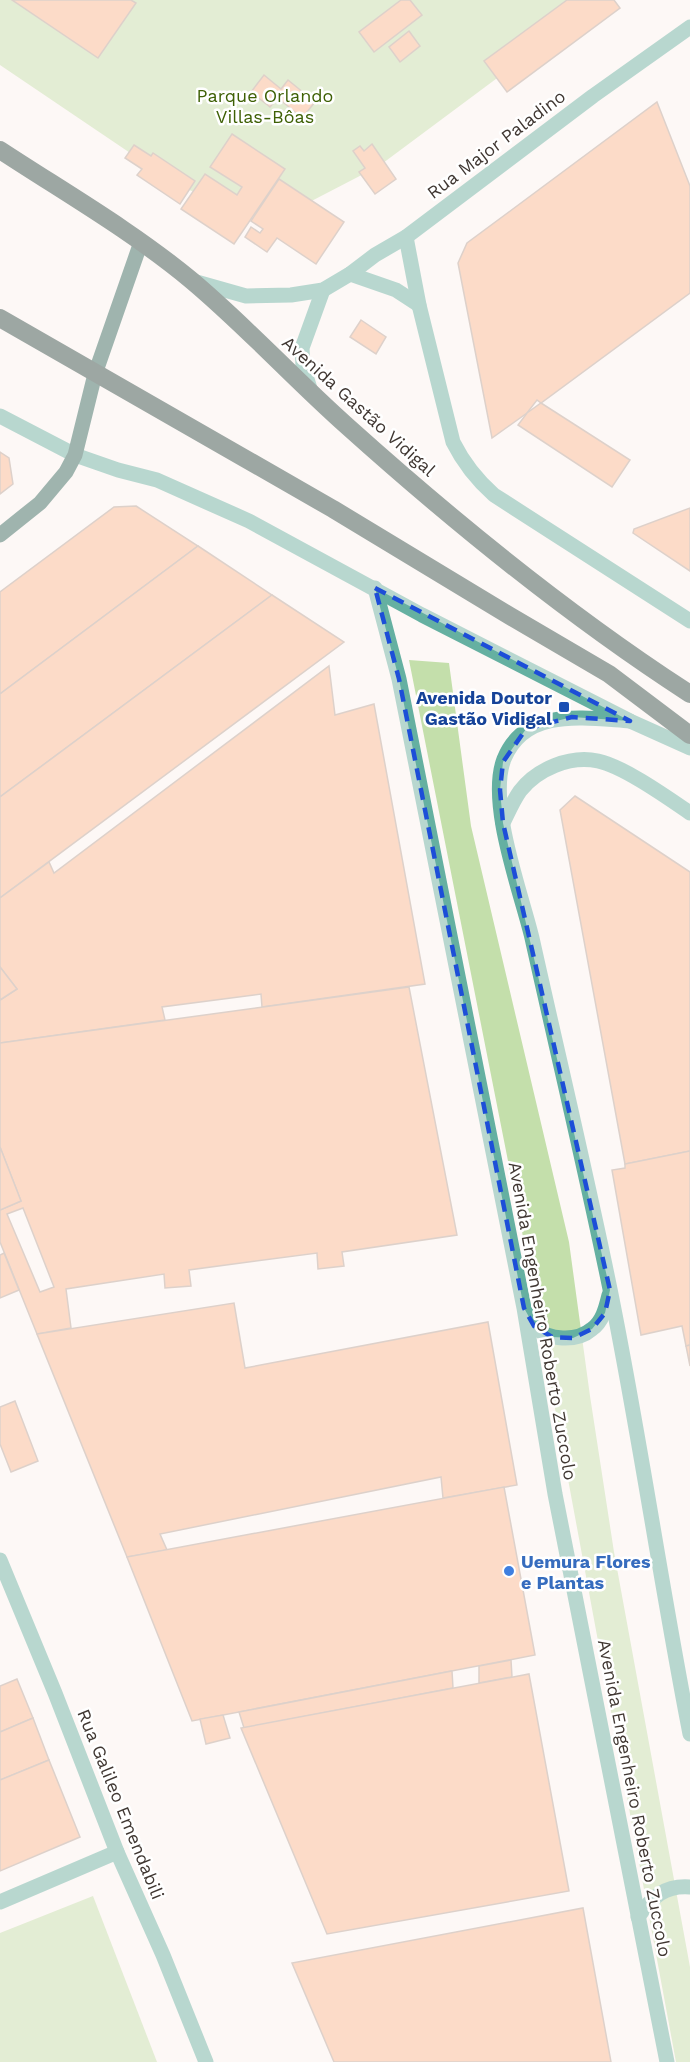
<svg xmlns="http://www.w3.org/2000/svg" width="690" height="2062" font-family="'Work Sans',sans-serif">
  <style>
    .green { fill: #c4dfab }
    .building { fill: #fab890; stroke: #b7a296; stroke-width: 1.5; fill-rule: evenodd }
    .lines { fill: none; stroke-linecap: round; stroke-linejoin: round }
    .minor { stroke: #65b0a1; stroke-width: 15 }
    .major { stroke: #2d6358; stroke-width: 15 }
    .highway { stroke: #29453f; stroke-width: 18 }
    .marked { fill: none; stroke: #1d4ed8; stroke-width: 4.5; stroke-dasharray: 12 8; stroke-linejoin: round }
    .transit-dot { fill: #1a4fb4; stroke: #fff; stroke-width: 2 }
    .shop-dot { fill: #3f7fe0; stroke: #fff; stroke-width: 2 }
    .labels { text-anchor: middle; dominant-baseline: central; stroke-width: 5; stroke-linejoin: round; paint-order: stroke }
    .park-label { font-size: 18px; fill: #3e6005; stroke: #fff }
    .street-label { font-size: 18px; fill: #403732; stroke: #fff }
    .transit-label { font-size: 18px; font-weight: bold; fill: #164399; stroke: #fff; text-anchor: end }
    .shop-label { font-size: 18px; font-weight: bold; fill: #366cbe; stroke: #fff; text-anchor: start }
  </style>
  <rect width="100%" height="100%" fill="#fdf8f6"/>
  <g class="green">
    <polygon points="0,0 602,0 379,166 271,222 179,186 0,65"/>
    <polygon points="409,660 449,663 471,826 569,1242 590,1396 614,1552 690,1967 690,2062 676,2062 525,1247"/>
    <polygon points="93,1896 157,2062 0,2062 0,1933"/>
  </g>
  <g class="building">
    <polygon points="12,0 131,0 136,3 98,58"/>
    <polygon points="401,0 410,0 422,15 374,52 359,32"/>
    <polygon points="567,0 614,0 620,8 507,92 484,61"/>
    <polygon points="409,31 420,46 400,62 389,47"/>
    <polygon points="264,75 281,89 288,80 315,102 302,118 278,98 270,107 251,92"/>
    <polygon points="657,102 690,186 690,293 541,403 537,400 527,413 492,438 458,263 467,243"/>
    <polygon points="232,134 285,169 234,244 181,209 205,174 237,195 242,187 210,167"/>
    <polygon points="372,144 396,179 375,194 359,172 365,168 353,151 360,146 364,151"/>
    <polygon points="134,145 151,156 153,153 195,181 180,204 137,175 142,169 125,158"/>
    <polygon points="279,179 344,222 316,264 277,238 267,252 245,237 251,227 260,233 263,229 251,221"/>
    <polygon points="361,320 386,337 376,354 350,337"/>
    <polygon points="541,403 630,460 612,487 518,425 527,413"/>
    <polygon points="0,452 9,458 13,484 0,494"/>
    <polygon points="136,506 198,546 0,694 0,592 114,507"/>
    <polygon points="690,508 690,571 633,533 634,529"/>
    <polygon points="198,546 272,595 0,797 0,694"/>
    <polygon points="272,595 344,642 0,898 0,797"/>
    <polygon points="329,666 335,715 374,704 425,984 262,1007 261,994 162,1007 165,1020 0,1043 0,1000 17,989 0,967 0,898 49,862 54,873"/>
    <polygon points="575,796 690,872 690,1151 625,1164 560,810"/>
    <polygon points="0,967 17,989 0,1000"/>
    <path d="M409,987L457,1235L342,1252L344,1266L318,1269L317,1253L189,1270L191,1286L165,1288L164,1274L66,1289L71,1328L37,1334L0,1242V1210L21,1201L0,1147V1043ZM23,1208L54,1287L40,1292L7,1214Z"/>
    <polygon points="0,1147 21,1201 0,1210"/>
    <polygon points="690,1151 690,1345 686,1346 682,1326 641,1335 612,1170 625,1168 625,1164"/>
    <polygon points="4,1253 19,1290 0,1298 0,1255"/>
    <polygon points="234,1303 245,1368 488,1322 517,1485 443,1498 441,1477 160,1534 167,1550 127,1557 37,1334"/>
    <polygon points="690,1345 690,1366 686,1346"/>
    <polygon points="15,1401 38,1461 11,1472 0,1444 0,1407"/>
    <polygon points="504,1487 535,1655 192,1721 127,1557"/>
    <polygon points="511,1660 512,1677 479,1683 479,1666"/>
    <polygon points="452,1671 453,1688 244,1728 239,1712"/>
    <polygon points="529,1674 569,1891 327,1934 241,1728"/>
    <polygon points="17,1679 33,1718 0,1732 0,1686"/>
    <polygon points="223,1715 230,1738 206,1744 200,1719"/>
    <polygon points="33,1718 49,1760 0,1780 0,1732"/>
    <polygon points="49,1760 80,1837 0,1871 0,1780"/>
    <polygon points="583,1908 611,2062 334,2062 292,1963"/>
  </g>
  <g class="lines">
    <g class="minor">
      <path d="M406,237L419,305L453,442C464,464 476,479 494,495L690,621"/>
      <polyline points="350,274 396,290 419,305"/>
      <polyline points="193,281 246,296 291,295 323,290 350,274 375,255 406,237 593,96 690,27"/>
      <polyline points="311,392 303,366 302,348 323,290"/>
      <polyline points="0,416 75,455 118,470 157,480 249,521 422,615 630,721 690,748"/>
      <polyline points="375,588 399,679 524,1308 555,1494 667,2062"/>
      <path d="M630,721C584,718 525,707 504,759C487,803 521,892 532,938C558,1055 586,1172 610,1289C640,1437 661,1586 690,1734"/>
      <path d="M503,823C508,813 513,801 520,791C537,769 570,755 598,761C623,766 668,798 690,813"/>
      <path d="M527,1313C529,1317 531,1323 534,1326C548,1341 577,1342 592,1329C603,1321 606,1307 609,1295"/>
      <polyline points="0,1560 55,1693 117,1852 163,1955 206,2062"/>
      <polyline points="0,1902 117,1852"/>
      <path d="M638,1917C652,1897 665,1885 690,1887"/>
    </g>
    <polyline class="major" points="0,535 40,503 66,472 75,455 95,374 141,242"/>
    <g class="highway">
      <path d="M0,150C64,192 132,231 191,280C246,326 294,379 347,426C455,523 568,615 690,694"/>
      <polyline points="0,318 333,509 510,616 609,674 690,735"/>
    </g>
  </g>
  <path d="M0 0H690V2062H0ZM375,588L630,721L572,717L526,729L503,762L500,790L503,823L610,1290L605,1313L592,1329L573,1338L552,1337L534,1326L524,1308L399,679Z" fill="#fdf8f6" fill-opacity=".55" fill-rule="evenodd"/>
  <path class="marked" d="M375,588L630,721L572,717L526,729L503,762L500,790L503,823L610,1290L605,1313L592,1329L573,1338L552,1337L534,1326L524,1308L399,679Z"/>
  <rect class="transit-dot" x="558" y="701" width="12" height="12" rx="3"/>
  <circle class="shop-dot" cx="509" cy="1571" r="6"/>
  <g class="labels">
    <g class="park-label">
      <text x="265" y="95">Parque Orlando<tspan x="265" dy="21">Villas-Bôas</tspan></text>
    </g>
    <g class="street-label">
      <text transform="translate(496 144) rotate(-37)">Rua Major Paladino</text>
      <text transform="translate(359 406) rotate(42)">Avenida Gastão Vidigal</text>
      <text transform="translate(543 1321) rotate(80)">Avenida Engenheiro Roberto Zuccolo</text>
      <text transform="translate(635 1798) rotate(79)">Avenida Engenheiro Roberto Zuccolo</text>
      <text transform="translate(121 1804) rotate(68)">Rua Galileo Emendabili</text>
    </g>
    <g class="transit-label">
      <text x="552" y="697">Avenida Doutor<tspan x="552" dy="21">Gastão Vidigal</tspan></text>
    </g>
    <g class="shop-label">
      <text x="521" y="1561">Uemura Flores<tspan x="521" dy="21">e Plantas</tspan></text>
    </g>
  </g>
</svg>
